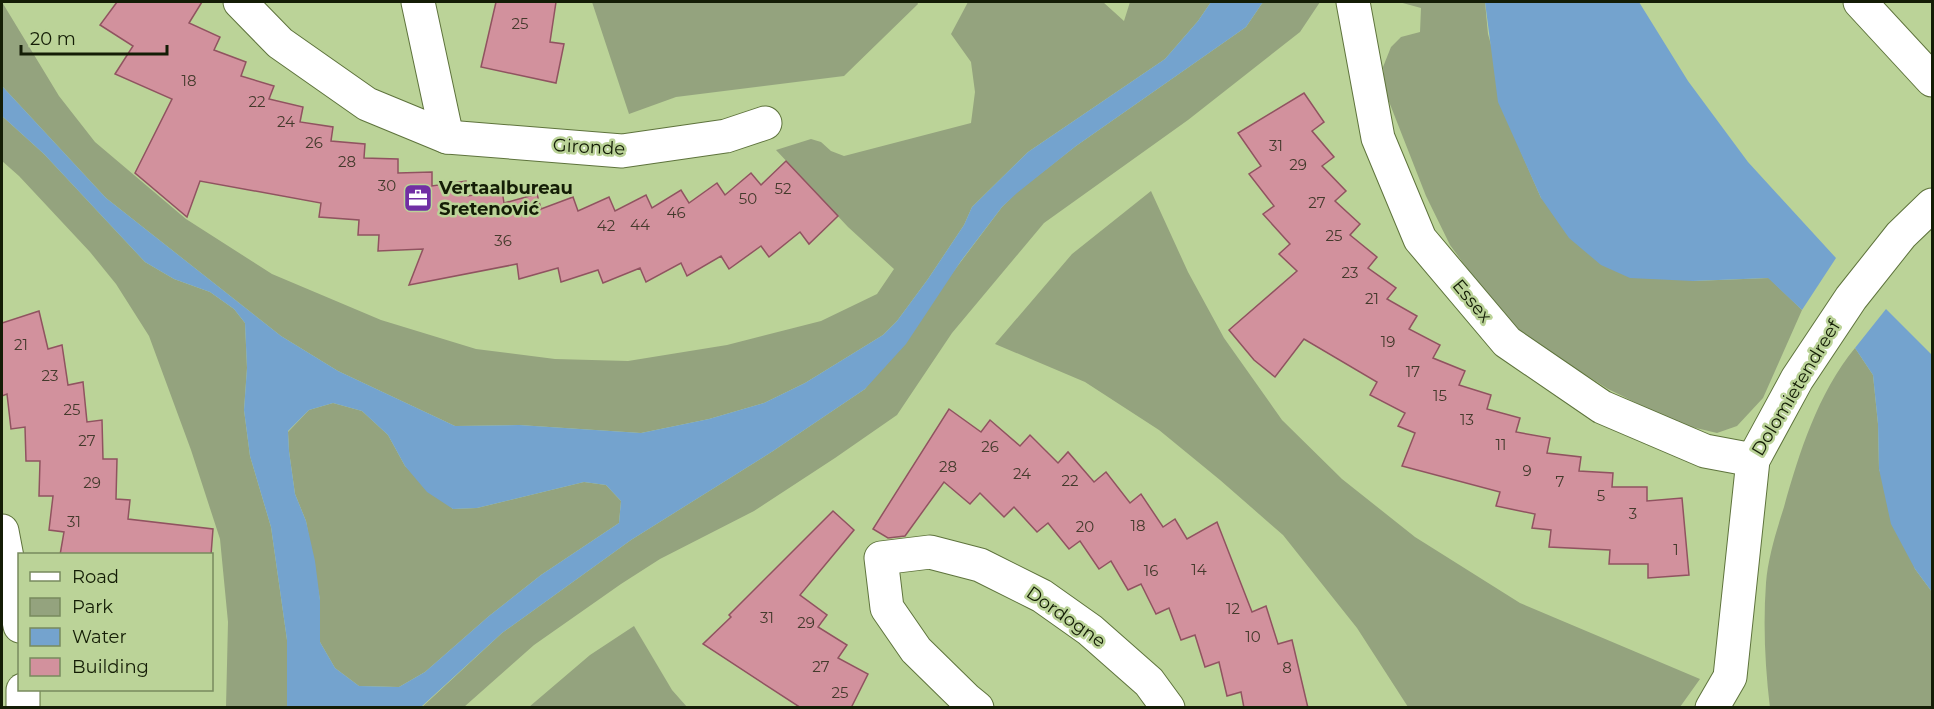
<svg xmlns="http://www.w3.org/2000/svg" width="1934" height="709" font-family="Montserrat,sans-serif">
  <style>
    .green { fill: #94a37e }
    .water { fill: #74a3ce; fill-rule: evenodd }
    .building { fill: #d2919d; stroke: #905360; stroke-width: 1.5 }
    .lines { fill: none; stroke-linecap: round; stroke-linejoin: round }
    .minor-casing { stroke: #5e733c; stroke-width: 35 }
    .major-casing { stroke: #5e733c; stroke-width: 35 }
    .minor { stroke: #fff; stroke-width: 33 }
    .major { stroke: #fff; stroke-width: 33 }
    .labels { text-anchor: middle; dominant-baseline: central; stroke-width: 5; stroke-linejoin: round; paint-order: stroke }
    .number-label { font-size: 15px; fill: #443a2c }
    .street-label { font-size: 18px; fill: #141d06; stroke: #bbd398 }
    .poi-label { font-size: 18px; font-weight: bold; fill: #141d06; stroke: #bbd398; text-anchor: start }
  </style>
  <rect width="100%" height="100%" fill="#bbd398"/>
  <g class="green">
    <polygon points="2,2 59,96 95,142 186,219 272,274 381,320 476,349 555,359 628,361 727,345 821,321 877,294 894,269 848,227 776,150 811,139 821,142 831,151 844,156 971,123 975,92 971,62 951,34 968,2 1103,2 1124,21 1130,2 1211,2 1198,21 1165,59 1028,152 972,207 964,225 928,279 897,321 883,335 805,383 764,403 709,419 641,433 519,425 455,426 338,371 281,336 106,198 2,86"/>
    <polygon points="592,2 917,2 918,4 844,76 676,97 629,114"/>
    <polygon points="1263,2 1320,2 1300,32 1188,120 1044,223 952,333 897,415 835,458 754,511 660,559 621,584 534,645 464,707 421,708 502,633 631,540 773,451 865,389 1002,207 1017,192 1076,146 1246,27"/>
    <polygon points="1399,2 1485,2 1488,34 1521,152 1541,198 1693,281 1769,278 1802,310 1763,398 1737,426 1717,433 1679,424 1608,389 1562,360 1514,326 1485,293 1450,245 1426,196 1386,94 1383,67 1391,47 1401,37 1420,32 1421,8"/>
    <polygon points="2,116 44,154 145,262 174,279 210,292 234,309 245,323 247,368 244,410 250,456 271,527 287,640 287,707 226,707 228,622 220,539 191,450 149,336 116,284 90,252 19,176 2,161"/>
    <polygon points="1151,191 1188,272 1224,338 1282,420 1342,479 1415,537 1520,603 1700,679 1680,707 1408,707 1357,628 1283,535 1220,480 1159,430 1085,382 995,344 1072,254"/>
    <path d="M1855,348L1873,375L1878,424L1879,469L1915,569L1932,592V707L1770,708C1765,666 1763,625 1766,583C1768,558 1776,532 1784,507C1799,453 1818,393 1855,348Z"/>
    <polygon points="333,403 362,411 388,435 405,466 453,509 477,508 584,482 606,485 621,501 619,523 541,575 489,616 425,672 399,687 359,686 335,668 320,642 320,600 306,521 295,494 289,451 288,432 309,410"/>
    <polygon points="634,626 672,690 687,707 529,707 590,655"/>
  </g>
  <g class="water">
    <path d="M1211,2H1263L1246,27L1076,146L1017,193L1002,207L961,261L906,344L865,389L773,451L631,540L502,633L421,707H287V640L271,527L250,456L244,410L247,368L245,323L234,309L210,292L174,279L145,262L44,154L2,116V86L106,198L281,336L338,371L455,426L519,425L641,433L709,419L764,403L805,383L883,335L897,321L928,279L964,225L972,207L1028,152L1165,59L1198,21ZM333,403L362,411L388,435L405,466L427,492L453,509L477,508L584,482L606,485L621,501L619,523L541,575L489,616L425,672L399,687L359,686L335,668L320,642V600L315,561L306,521L295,494L289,451L288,431L309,410Z"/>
    <polygon points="1485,2 1639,2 1688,81 1748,162 1836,258 1802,310 1768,278 1693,281 1630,278 1601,265 1569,238 1541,198 1498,102"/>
    <polygon points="1886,309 1932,355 1932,592 1915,569 1891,524 1879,469 1878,424 1873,375 1855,348"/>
  </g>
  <g class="building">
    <polygon points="117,2 202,2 189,23 220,37 214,50 246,62 241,76 274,86 269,99 303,107 300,122 333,127 331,141 365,144 364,158 398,159 398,173 432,172 432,186 466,181 468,196 502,190 504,203 537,194 541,209 573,197 578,211 609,197 615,211 646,195 652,208 681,190 689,203 717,183 725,195 751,173 761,185 786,161 838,216 809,244 800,232 769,257 761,246 729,269 721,256 687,276 681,263 646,282 640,268 603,283 598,270 561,282 558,268 519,279 517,264 409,285 423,249 378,251 379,235 358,235 359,220 319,217 321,203 200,181 187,217 135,173 172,99 115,74 133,46 100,25"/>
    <polygon points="496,2 556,2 550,42 564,44 556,83 481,67"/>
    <polygon points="1304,93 1324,122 1312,131 1334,157 1322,166 1346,191 1335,201 1360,224 1350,235 1377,257 1368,268 1396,288 1387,299 1417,316 1409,329 1440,345 1433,358 1465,371 1459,385 1491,395 1487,409 1520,418 1516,432 1550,438 1547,453 1581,457 1579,471 1613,473 1612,487 1647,487 1647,501 1682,498 1689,575 1648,578 1648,564 1609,564 1610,550 1549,547 1551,530 1532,528 1535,514 1496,506 1500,492 1402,466 1415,433 1398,426 1405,413 1370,395 1377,382 1304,339 1275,377 1254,360 1229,330 1297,271 1279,254 1290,244 1263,214 1274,206 1249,174 1261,166 1238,133"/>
    <polygon points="39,311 48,349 62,345 68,385 83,382 87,422 102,420 103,459 117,459 116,499 130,500 128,519 213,529 211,555 60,555 64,532 49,530 53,496 39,496 40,461 26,461 25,427 11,429 7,394 2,396 2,323"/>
    <polygon points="949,409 981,432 990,420 1020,446 1030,435 1058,463 1068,452 1094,482 1106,472 1130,503 1141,494 1163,527 1175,519 1187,539 1217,522 1252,612 1266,606 1278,644 1292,640 1308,708 1244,708 1241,692 1227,696 1219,662 1205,667 1195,635 1181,640 1169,608 1156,614 1141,584 1128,590 1111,561 1099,569 1080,541 1069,549 1048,523 1037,532 1014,507 1004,517 980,493 970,504 944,482 905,536 888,538 873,529"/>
    <polygon points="833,511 854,530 800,595 827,615 818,627 847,645 838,658 868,674 851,708 801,708 703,644 731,617 729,615"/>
  </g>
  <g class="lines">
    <g class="minor-casing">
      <g id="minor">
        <polyline points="240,2 280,43 367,104 447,137 622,151 726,136 765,123"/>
        <polyline points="418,2 447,137"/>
        <polyline points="1353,2 1378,138 1420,239 1507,342 1602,407 1705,451 1753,460"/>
        <polyline points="2,531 20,626"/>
        <polyline points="23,708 23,690"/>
        <polyline points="977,708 966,699 916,650 887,608 881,558 930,552 980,565 1042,596 1090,630 1149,682 1168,708"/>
        <polyline points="1712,708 1730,677 1753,460 1797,379 1851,298 1901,235 1932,205"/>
      </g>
    </g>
    <g class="major-casing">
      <polyline id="major" points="1860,2 1932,80"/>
    </g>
    <use href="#minor" class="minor"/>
    <use href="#major" class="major"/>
  </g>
  <defs>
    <g id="office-square" transform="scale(1.5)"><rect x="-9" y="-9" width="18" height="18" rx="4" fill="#712fa4" stroke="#bbd398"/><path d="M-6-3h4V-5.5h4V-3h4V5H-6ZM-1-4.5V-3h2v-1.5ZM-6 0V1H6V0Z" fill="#fff"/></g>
  </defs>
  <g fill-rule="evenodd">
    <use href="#office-square" x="418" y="198"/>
  </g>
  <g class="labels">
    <g class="number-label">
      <text x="520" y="23">25</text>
      <text x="189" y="80">18</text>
      <text x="257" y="101">22</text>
      <text x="286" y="121">24</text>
      <text x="314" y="142">26</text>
      <text x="1276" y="145">31</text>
      <text x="347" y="161">28</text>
      <text x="1298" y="164">29</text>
      <text x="387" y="185">30</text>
      <text x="783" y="188">52</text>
      <text x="748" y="198">50</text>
      <text x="1317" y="202">27</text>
      <text x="676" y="212">46</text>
      <text x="640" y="224">44</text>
      <text x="606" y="225">42</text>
      <text x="1334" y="235">25</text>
      <text x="503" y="240">36</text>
      <text x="1350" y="272">23</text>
      <text x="1372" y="298">21</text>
      <text x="1388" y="341">19</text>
      <text x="21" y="344">21</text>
      <text x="1413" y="371">17</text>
      <text x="50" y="375">23</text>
      <text x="1440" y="395">15</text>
      <text x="72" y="409">25</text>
      <text x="1467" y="419">13</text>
      <text x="87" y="440">27</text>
      <text x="1501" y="444">11</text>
      <text x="990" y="446">26</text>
      <text x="948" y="466">28</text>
      <text x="1527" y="470">9</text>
      <text x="1022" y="473">24</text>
      <text x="1070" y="480">22</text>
      <text x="1560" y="481">7</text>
      <text x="92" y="482">29</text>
      <text x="1601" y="495">5</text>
      <text x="1633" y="513">3</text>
      <text x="74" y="521">31</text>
      <text x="1138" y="525">18</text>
      <text x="1085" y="526">20</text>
      <text x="1676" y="549">1</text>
      <text x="1199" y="569">14</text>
      <text x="1151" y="570">16</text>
      <text x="1233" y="608">12</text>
      <text x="767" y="617">31</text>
      <text x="806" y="622">29</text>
      <text x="1253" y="636">10</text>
      <text x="821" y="666">27</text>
      <text x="1287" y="667">8</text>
      <text x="840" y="692">25</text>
    </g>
    <g class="street-label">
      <text transform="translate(589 147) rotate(3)">Gironde</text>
      <text transform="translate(1472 301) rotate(50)">Essex</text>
      <text transform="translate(1796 388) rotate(-59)">Dolomietendreef</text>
      <text transform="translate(1066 617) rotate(35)">Dordogne</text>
    </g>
    <g class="poi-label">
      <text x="439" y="188">Vertaalbureau<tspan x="439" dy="21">Sretenović</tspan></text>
    </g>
  </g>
  <rect width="1934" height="709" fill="none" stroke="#141d06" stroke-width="6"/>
  <rect x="18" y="553" width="195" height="138" fill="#bbd398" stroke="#788a5e" stroke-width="1.5"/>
  <rect x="30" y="572" width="30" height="9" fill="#ffffff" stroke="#788a5e" stroke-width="1.5"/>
  <text x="72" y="583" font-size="18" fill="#141d06">Road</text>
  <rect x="30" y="598" width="30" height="18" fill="#94a37e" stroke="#788a5e" stroke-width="1.5"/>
  <text x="72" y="613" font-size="18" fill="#141d06">Park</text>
  <rect x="30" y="628" width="30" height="18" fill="#74a3ce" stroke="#788a5e" stroke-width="1.5"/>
  <text x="72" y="643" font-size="18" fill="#141d06">Water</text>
  <rect x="30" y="658" width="30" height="18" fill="#d2919d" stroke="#788a5e" stroke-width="1.5"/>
  <text x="72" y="673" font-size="18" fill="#141d06">Building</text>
  <path d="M21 45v9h146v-9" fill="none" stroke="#141d06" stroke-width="3"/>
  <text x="30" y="45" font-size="18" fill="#141d06" stroke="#bbd398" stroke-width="4.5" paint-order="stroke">20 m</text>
</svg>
